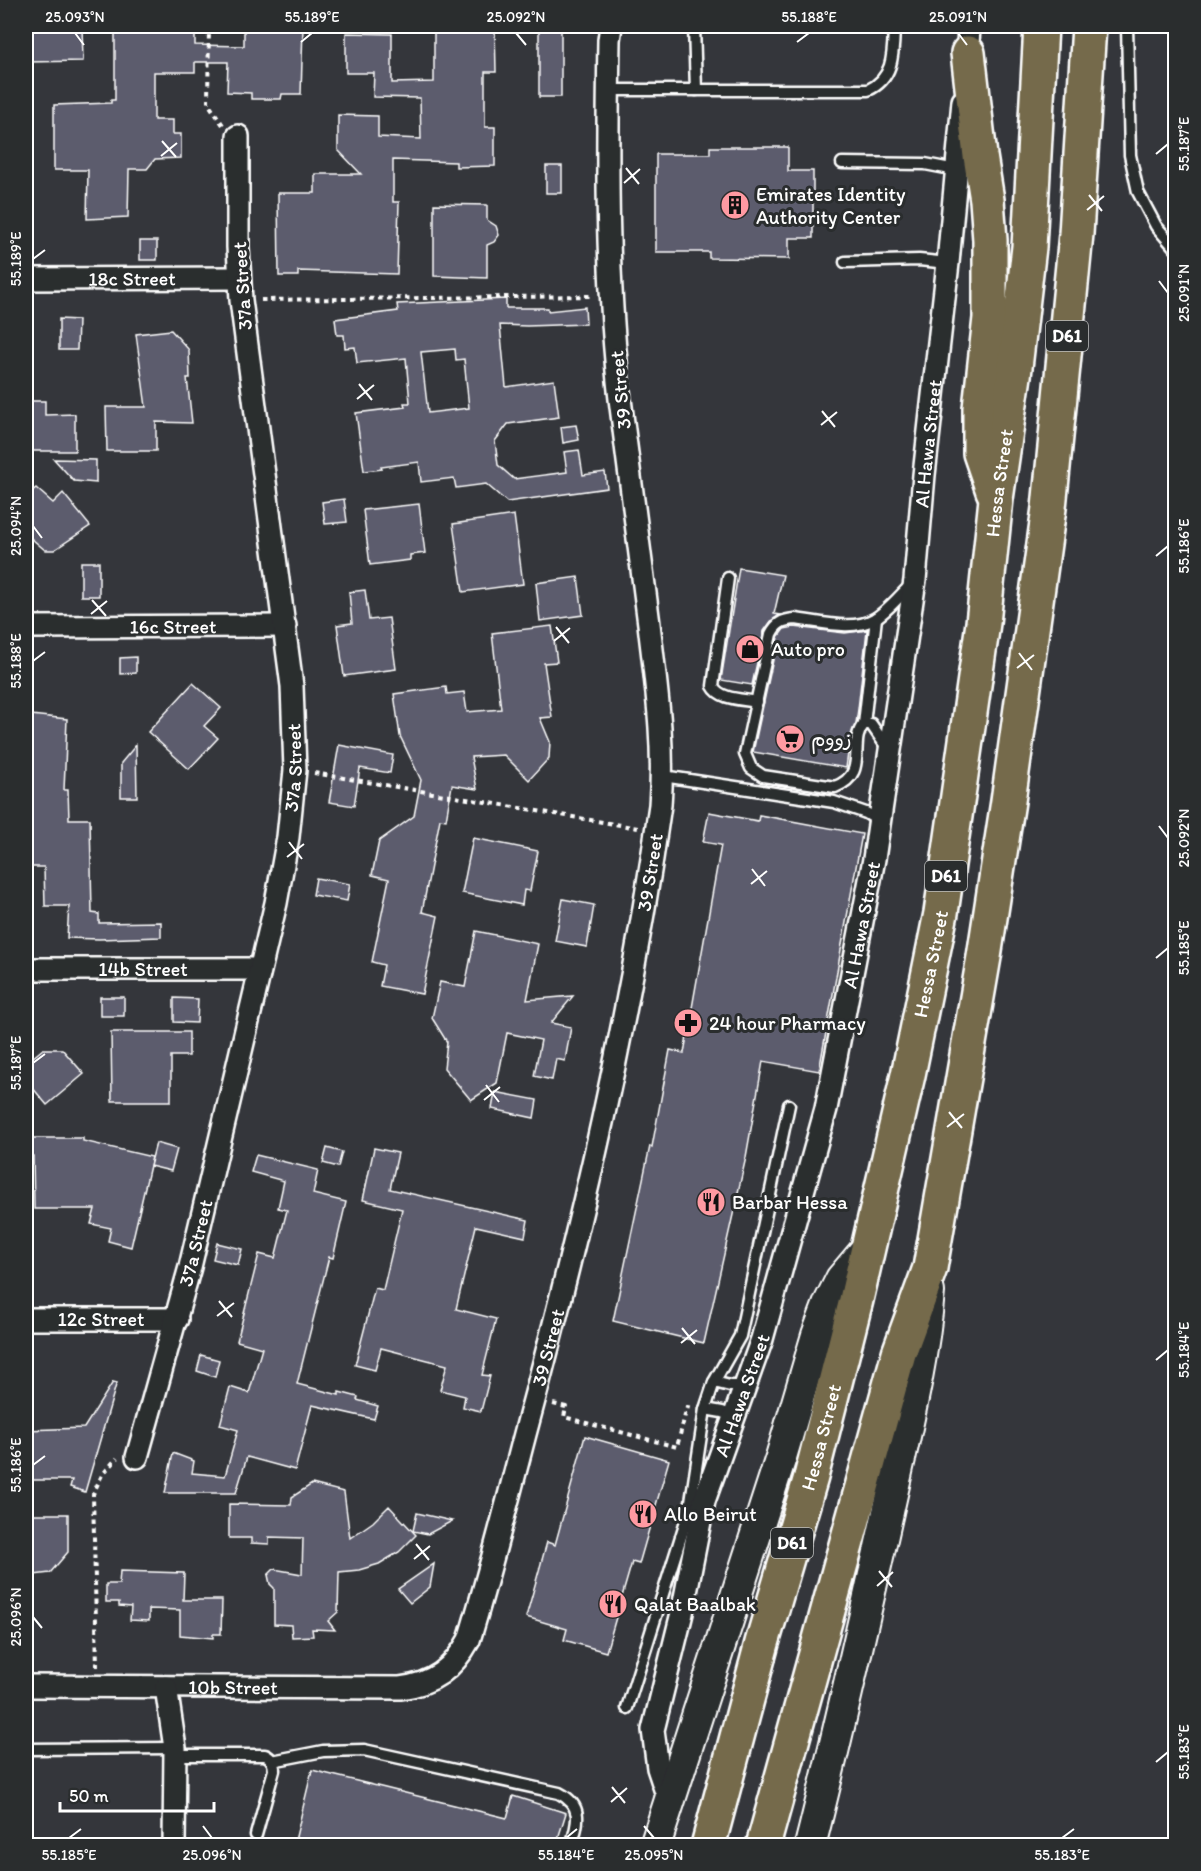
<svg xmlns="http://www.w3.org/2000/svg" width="1201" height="1871" font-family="Itim,'Playpen Sans Arabic',sans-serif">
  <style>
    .building { fill: #5c5b6d; stroke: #fff; stroke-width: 1.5; fill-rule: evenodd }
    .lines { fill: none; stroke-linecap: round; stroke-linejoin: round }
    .lane-casing { stroke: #fff; stroke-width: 15 }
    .street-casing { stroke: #fff; stroke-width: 26 }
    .secondary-casing { stroke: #fff; stroke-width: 34 }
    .primary-casing { stroke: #fff; stroke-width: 38 }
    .path { stroke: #fff; stroke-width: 4; stroke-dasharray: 4.5 4.5; stroke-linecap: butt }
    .lane { stroke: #2a2d2e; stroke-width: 10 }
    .street { stroke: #2a2d2e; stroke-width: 21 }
    .secondary { stroke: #2a2d2e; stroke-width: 30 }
    .primary { stroke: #756b4b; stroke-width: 33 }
    .ticks { fill: none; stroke: #fff; stroke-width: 2 }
    .labels { text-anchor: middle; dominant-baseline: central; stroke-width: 6; stroke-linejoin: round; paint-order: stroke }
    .shield { fill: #2a2d2e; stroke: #bfc0c0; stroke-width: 1.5 }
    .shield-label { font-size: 18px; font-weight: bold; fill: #fff }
    .poi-label { font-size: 20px; fill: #fff; stroke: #2a2d2e; text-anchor: start }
    .street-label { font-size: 20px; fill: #fff; stroke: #2a2d2e }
    .neatline { fill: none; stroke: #fff; stroke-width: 2 }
    .ticks-label { font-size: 15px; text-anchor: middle; fill: #fff }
  </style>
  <rect width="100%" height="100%" fill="#34363b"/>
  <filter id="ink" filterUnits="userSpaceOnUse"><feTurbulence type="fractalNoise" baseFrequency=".0167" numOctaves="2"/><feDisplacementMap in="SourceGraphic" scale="12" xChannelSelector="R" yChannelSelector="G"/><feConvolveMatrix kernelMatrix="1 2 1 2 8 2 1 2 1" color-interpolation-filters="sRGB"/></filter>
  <g filter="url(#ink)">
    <g class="building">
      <polygon points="26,26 82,26 83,61 28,62"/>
      <polygon points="244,26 303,26 301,94 282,94 281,99 251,99 251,93 227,92 228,62 195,62 195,72 154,72 154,120 173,120 173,134 181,134 181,158 155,159 147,169 129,169 128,217 87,219 88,170 54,170 54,105 111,103 111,100 115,100 115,32 195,31 195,45 244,46"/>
      <polygon points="434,26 495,26 496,72 485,72 485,127 495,127 495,166 456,167 456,162 393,160 393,202 399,202 397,274 298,271 298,276 279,276 278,193 315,193 315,174 361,174 338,150 338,115 378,116 378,137 421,139 420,98 373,97 374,73 346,73 346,33 392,34 392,83 434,82"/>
      <rect x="539" y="26" width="22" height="71"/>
      <polygon points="710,147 788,147 788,171 813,171 813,238 789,238 789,259 709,258 709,252 656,252 656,154 710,154"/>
      <rect x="546" y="166" width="16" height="27"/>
      <polygon points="434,204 487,205 487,220 496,226 499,235 494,242 487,245 487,278 434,276"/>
      <rect x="140" y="241" width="17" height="19"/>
      <path d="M506,299V308H548V311L585,307L586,324L527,326L500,325L506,387L554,380L559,417L508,424L495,441L498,465L514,479L567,472L564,452L579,450L583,475L605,472L607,488L507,502L486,484L456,488L454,478L421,482L419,462L381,467L382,469L364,471L356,413L405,407L404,403H410L406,358L357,363L355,347L345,348L344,335H337L335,319L398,311L397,304ZM455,349L456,360L464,359L469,408L428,413L421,352Z"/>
      <polygon points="59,319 78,320 77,350 59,350"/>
      <polygon points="171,330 189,350 190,378 187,378 192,423 156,422 156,451 107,451 106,407 146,407 136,334"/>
      <polygon points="27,401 45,401 45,415 75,414 75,451 28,451"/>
      <polygon points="576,425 579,440 563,443 561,427"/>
      <polygon points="54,459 96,460 96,483 74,481"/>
      <polygon points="36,488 53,503 63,493 90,526 54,550 45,550 26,534 26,496"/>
      <polygon points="344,499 347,522 325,524 322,502"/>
      <polygon points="419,504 425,553 410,555 410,560 370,565 363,510"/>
      <polygon points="514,515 523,584 463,592 453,524"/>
      <rect x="81" y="562" width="18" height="34"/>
      <polygon points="739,568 783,575 774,614 780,615 772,620 764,631 752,685 721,680"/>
      <polygon points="578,577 583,615 540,621 536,583"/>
      <polygon points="365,590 369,620 389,618 396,669 344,676 337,625 352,623 349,592"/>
      <polygon points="552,626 557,662 544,663 552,717 540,718 550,742 549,758 529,780 504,755 471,757 477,789 452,785 446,820 440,819 422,912 438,916 422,994 380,986 384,965 372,962 389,879 372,875 379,841 414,816 421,780 400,736 394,694 446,687 447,694 464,692 467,712 501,709 492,633"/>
      <polygon points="794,627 845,633 867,630 858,709 856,723 850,738 846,768 753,752 778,637 784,629"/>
      <polygon points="136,657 136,673 120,674 120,658"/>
      <polygon points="193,683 221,708 204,726 218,738 189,769 148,732"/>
      <polygon points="31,715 67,719 64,790 68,790 69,819 90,819 92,913 99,914 99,923 161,922 161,937 99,939 67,938 69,906 45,906 44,867 26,867 26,738 30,738"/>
      <polygon points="136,745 137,797 121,797 121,763"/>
      <polygon points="339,745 393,755 390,773 360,768 354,806 329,802"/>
      <polygon points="709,812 758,821 759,815 862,834 819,1071 763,1061 746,1157 704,1343 613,1321 650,1146 652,1147 670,1050 684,1053 721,845 703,842"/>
      <polygon points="473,838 538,851 530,891 524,890 522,905 462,893"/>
      <polygon points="316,878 350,884 347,901 313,895"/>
      <polygon points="563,899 594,905 587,947 555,941"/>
      <polygon points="476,931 538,944 527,1000 573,996 551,1023 571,1027 565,1061 556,1059 552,1080 534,1076 541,1040 507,1033 497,1083 471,1100 444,1068 447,1042 432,1018 440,982 465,987"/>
      <rect x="100" y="997" width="24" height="19"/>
      <polygon points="174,998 198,999 197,1023 174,1022"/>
      <polygon points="111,1032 189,1032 189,1056 171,1056 171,1101 112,1101"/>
      <polygon points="43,1049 62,1049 84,1074 47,1105 26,1080 26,1063"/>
      <polygon points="495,1092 537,1100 534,1118 492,1109"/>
      <polygon points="26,1138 83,1138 83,1141 152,1157 131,1247 108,1241 111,1228 91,1224 95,1209 34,1209 33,1156 26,1156"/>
      <polygon points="156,1143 177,1149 171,1171 150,1166"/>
      <polygon points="327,1148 342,1152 338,1167 323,1163"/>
      <polygon points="374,1148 398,1153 390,1189 528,1220 525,1237 476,1226 456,1309 496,1319 482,1375 490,1376 481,1411 463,1407 465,1396 440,1390 447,1365 381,1348 375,1370 355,1365 375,1288 383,1290 402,1209 363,1200"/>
      <polygon points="256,1155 318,1170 313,1194 346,1202 333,1258 329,1257 297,1384 339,1395 339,1392 358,1397 357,1400 378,1406 374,1419 312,1405 295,1470 247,1457 236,1493 165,1493 173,1453 194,1461 192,1473 225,1476 238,1430 220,1425 230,1387 249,1393 262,1348 237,1341 259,1254 275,1258 287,1210 278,1208 284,1181 251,1172"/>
      <polygon points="217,1243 242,1249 238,1265 213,1259"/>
      <polygon points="201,1355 219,1360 215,1377 197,1371"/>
      <polygon points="113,1382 117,1383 116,1385 85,1492 70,1487 72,1480 26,1480 26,1430 84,1428"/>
      <polygon points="585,1436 669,1460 639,1564 632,1562 606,1652 564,1640 567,1629 526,1617 547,1542 555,1545"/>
      <polygon points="312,1484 344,1492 350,1538 373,1522 389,1506 416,1535 399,1552 379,1564 359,1570 339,1572 338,1612 328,1621 335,1630 312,1629 313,1636 292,1637 291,1625 274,1624 274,1588 270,1584 268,1575 274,1569 302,1574 303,1538 269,1537 269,1544 251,1543 251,1538 229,1538 229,1504 291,1505 292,1497"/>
      <polygon points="417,1513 452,1521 428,1534 413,1531"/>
      <polygon points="33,1514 68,1514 68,1552 50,1573 26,1576 26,1540 33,1532"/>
      <polygon points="434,1564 430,1587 410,1603 398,1589"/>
      <polygon points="120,1571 184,1573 183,1600 222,1600 221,1634 213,1634 213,1638 180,1635 180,1610 149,1609 149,1621 130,1620 131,1607 119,1606 119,1602 106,1602 106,1584 119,1584"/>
      <polygon points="312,1770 507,1818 513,1796 566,1813 556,1845 294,1845"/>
    </g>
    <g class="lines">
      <g class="lane-casing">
        <g id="lane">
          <polyline points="694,26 696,90"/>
          <polyline points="1127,26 1130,155 1138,192 1156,226 1176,249"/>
          <path d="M608,90H868C895,78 893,51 894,26"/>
          <polyline points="842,163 925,164 956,170"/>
          <polyline points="845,262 919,260 948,263"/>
          <path d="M728,578L713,686C720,700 743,699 757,702"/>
          <polyline points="864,724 876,618"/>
          <path d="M888,749L871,724H864C847,742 870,774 835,787L763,776L751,768L745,754L771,634C776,624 782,620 794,619C818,621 852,632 874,619C888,611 901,594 913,583"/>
          <polyline points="663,776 834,802 866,813 879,821"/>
          <polyline points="714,1382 730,1386 746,1386"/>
          <polyline points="705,1409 722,1412 735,1417"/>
          <polyline points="627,1708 690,1508 705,1409 714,1382 740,1336 789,1105"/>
          <polyline points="26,1749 175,1748"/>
          <path d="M175,1755H265C272,1758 274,1763 274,1770L256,1835"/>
          <path d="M272,1761L323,1751L364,1750L559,1793C584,1806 578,1823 571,1846"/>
        </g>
      </g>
      <g class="street-casing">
        <g id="street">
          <polyline points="967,64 969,26"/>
          <path id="s1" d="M26,279L239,278"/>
          <path id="s2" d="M26,627L285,626"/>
          <path id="s3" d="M26,969H260"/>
          <path id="s4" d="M26,1319H177"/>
          <path id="s5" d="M137,1457L190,1267L276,903L288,837L295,770L292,686L241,300L238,247V136"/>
          <path id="s6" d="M26,1686L400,1688C433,1684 453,1669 469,1640C490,1572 507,1503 525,1434C581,1227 630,1018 660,805C665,744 656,685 649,624C639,549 629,474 620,399C606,280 607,160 609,40L611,26"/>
          <polyline points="166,1687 175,1748 174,1846"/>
          <path id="s7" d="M669,1801L658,1768L653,1730L682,1613L704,1501L762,1339L826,1109L874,859L915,580L924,475L948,263L963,101"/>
        </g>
      </g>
      <g class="secondary-casing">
        <g id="secondary">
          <polyline points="655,1846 781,1457 817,1335 829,1303 841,1279 868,1247"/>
          <path d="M810,1846C838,1735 863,1624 888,1512C904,1439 923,1366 929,1292"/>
        </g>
      </g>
      <g class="primary-casing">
        <g id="primary">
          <polyline points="968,53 980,156 987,200 990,240 990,318 980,408 980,453 993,491"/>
          <path id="s8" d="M708,1846L762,1643L811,1477L856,1300L908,1075L941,913L983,623L996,499L1014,376L1029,247L1041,26"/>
          <polyline points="763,1846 899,1353 930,1268 984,957 1008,801 1049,508 1076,234 1089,26"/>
        </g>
      </g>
      <g class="path">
        <polyline points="209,26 208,103 223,125"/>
        <polyline points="261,300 592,296"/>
        <polyline points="314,773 638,828"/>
        <polyline points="553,1404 566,1407 564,1417 677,1447 687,1407 693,1408"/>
        <polyline points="97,1667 93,1494 102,1475 117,1458"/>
      </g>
      <use href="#lane" class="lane"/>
      <use href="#street" class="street"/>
      <use href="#secondary" class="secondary"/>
      <use href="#primary" class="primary"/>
    </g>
  </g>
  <path class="ticks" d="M75,33L84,45M516,33L526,45M958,33L967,45M301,42L312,33M797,42L809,33M162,141L176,157M1156,154L1168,144M161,156L177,143M626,168L639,184M624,183L640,169M1089,195L1102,211M1087,210L1104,196M33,259L45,250M1159,281L1168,293M359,384L372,400M357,399L374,385M822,411L835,427M821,425L837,412M33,526L42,538M1156,556L1168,546M92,600L106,616M91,614L107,601M556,627L569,643M554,641L570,628M1019,653L1032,670M33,661L45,652M1017,668L1034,655M1159,826L1168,838M289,842L302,859M287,857L304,844M752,869L765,886M751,884L767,871M1156,958L1168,948M33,1063L45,1054M486,1085L499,1102M484,1100L500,1087M949,1112L962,1128M947,1127L964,1114M219,1301L232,1317M217,1316L234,1303M682,1328L695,1344M681,1343L697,1330M1156,1360L1168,1350M33,1465L45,1456M416,1544L429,1560M414,1559L430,1546M879,1571L892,1587M877,1586L893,1572M33,1617L42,1628M1156,1762L1168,1752M612,1787L625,1803M611,1802L627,1788M203,1826L212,1838M644,1826L654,1838M69,1838L81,1829M566,1838L577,1829M1062,1838L1074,1829"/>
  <defs>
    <g id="building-disc" transform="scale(1.5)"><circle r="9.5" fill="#ff9aa2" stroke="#2a2d2e"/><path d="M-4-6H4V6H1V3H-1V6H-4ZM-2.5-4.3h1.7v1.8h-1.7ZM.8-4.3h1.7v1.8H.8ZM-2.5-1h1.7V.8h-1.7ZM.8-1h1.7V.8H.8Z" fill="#111"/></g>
    <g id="shop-disc" transform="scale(1.5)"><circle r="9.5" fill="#ff9aa2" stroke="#2a2d2e"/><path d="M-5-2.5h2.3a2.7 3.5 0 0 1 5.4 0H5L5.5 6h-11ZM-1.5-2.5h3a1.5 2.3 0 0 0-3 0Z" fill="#111"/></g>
    <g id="supermarket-disc" transform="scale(1.5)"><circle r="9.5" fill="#ff9aa2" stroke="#2a2d2e"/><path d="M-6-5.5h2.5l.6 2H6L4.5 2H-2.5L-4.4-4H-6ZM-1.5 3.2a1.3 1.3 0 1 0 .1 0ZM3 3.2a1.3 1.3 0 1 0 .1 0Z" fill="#111"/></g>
    <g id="pharmacy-disc" transform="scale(1.5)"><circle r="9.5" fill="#ff9aa2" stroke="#2a2d2e"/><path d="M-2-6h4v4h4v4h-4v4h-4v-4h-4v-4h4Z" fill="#111"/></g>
    <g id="restaurant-disc" transform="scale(1.5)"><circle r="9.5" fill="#ff9aa2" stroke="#2a2d2e"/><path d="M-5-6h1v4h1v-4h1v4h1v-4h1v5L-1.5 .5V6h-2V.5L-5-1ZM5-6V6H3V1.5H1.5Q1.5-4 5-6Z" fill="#111"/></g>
  </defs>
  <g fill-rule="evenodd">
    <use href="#building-disc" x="735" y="205"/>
    <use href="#shop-disc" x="750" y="649"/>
    <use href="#supermarket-disc" x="790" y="739"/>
    <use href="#pharmacy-disc" x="688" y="1023"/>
    <use href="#restaurant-disc" x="711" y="1202"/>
    <use href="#restaurant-disc" x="643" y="1514"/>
    <use href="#restaurant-disc" x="613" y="1604"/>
  </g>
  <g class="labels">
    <g class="shield">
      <rect x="1046" y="321" width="42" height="30" rx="4.5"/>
      <rect x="925" y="861" width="42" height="30" rx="4.5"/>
      <rect x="771" y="1528" width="42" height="30" rx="4.5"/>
    </g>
    <g class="shield-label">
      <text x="1067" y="336">D61</text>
      <text x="946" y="876">D61</text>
      <text x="792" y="1543">D61</text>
    </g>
    <g class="poi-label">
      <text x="756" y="194">Emirates Identity<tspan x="756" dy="23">Authority Center</tspan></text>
      <text x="771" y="649">Auto pro</text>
      <text x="811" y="739">زووم</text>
      <text x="709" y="1023">24 hour Pharmacy</text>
      <text x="732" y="1202">Barbar Hessa</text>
      <text x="664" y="1514">Allo Beirut</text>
      <text x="634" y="1604">Qalat Baalbak</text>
    </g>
    <g class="street-label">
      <text stroke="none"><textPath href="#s1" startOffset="106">18c Street</textPath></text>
      <text transform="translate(242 286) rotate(-94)">37a Street</text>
      <text transform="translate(620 390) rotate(-96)">39 Street</text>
      <text stroke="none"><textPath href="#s7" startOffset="1392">Al Hawa Street</textPath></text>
      <text stroke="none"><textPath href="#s8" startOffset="1396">Hessa Street</textPath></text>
      <text stroke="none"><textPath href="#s2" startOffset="147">16c Street</textPath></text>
      <text stroke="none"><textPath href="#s5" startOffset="708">37a Street</textPath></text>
      <text stroke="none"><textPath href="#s6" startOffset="1251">39 Street</textPath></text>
      <text stroke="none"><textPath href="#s7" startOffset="906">Al Hawa Street</textPath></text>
      <text stroke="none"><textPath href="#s8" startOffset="910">Hessa Street</textPath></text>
      <text stroke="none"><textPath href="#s3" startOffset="117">14b Street</textPath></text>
      <text stroke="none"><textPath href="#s5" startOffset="222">37a Street</textPath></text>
      <text stroke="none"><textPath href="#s4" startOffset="75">12c Street</textPath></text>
      <text stroke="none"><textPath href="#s6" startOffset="765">39 Street</textPath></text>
      <text stroke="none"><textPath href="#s7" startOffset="420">Al Hawa Street</textPath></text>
      <text stroke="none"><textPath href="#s8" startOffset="424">Hessa Street</textPath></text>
      <text stroke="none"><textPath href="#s6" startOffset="207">10b Street</textPath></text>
    </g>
  </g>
  <rect width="1201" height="1871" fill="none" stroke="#2a2d2e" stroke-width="66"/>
  <path d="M60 1802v9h154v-9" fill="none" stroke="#ffffff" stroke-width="3"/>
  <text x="69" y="1802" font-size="18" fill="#ffffff" stroke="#2a2d2e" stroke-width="4.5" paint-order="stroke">50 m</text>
  <rect x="33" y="33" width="1135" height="1805" class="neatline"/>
  <g class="ticks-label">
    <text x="75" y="22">25.093°N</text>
    <text x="312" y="22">55.189°E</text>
    <text x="516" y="22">25.092°N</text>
    <text x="809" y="22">55.188°E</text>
    <text x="958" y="22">25.091°N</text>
    <text transform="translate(1184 144) rotate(-90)" y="5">55.187°E</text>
    <text transform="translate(16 259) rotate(-90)" y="5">55.189°E</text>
    <text transform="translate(1184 293) rotate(-90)" y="5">25.091°N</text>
    <text transform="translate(16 526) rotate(-90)" y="5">25.094°N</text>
    <text transform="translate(1184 546) rotate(-90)" y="5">55.186°E</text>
    <text transform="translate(16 661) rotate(-90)" y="5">55.188°E</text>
    <text transform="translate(1184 838) rotate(-90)" y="5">25.092°N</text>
    <text transform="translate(1184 948) rotate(-90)" y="5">55.185°E</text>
    <text transform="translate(16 1063) rotate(-90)" y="5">55.187°E</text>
    <text transform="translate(1184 1350) rotate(-90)" y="5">55.184°E</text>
    <text transform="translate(16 1465) rotate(-90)" y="5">55.186°E</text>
    <text transform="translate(16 1617) rotate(-90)" y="5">25.096°N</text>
    <text transform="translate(1184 1752) rotate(-90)" y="5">55.183°E</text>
    <text x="69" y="1860">55.185°E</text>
    <text x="212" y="1860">25.096°N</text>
    <text x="566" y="1860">55.184°E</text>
    <text x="654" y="1860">25.095°N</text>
    <text x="1062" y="1860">55.183°E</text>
  </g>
</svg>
